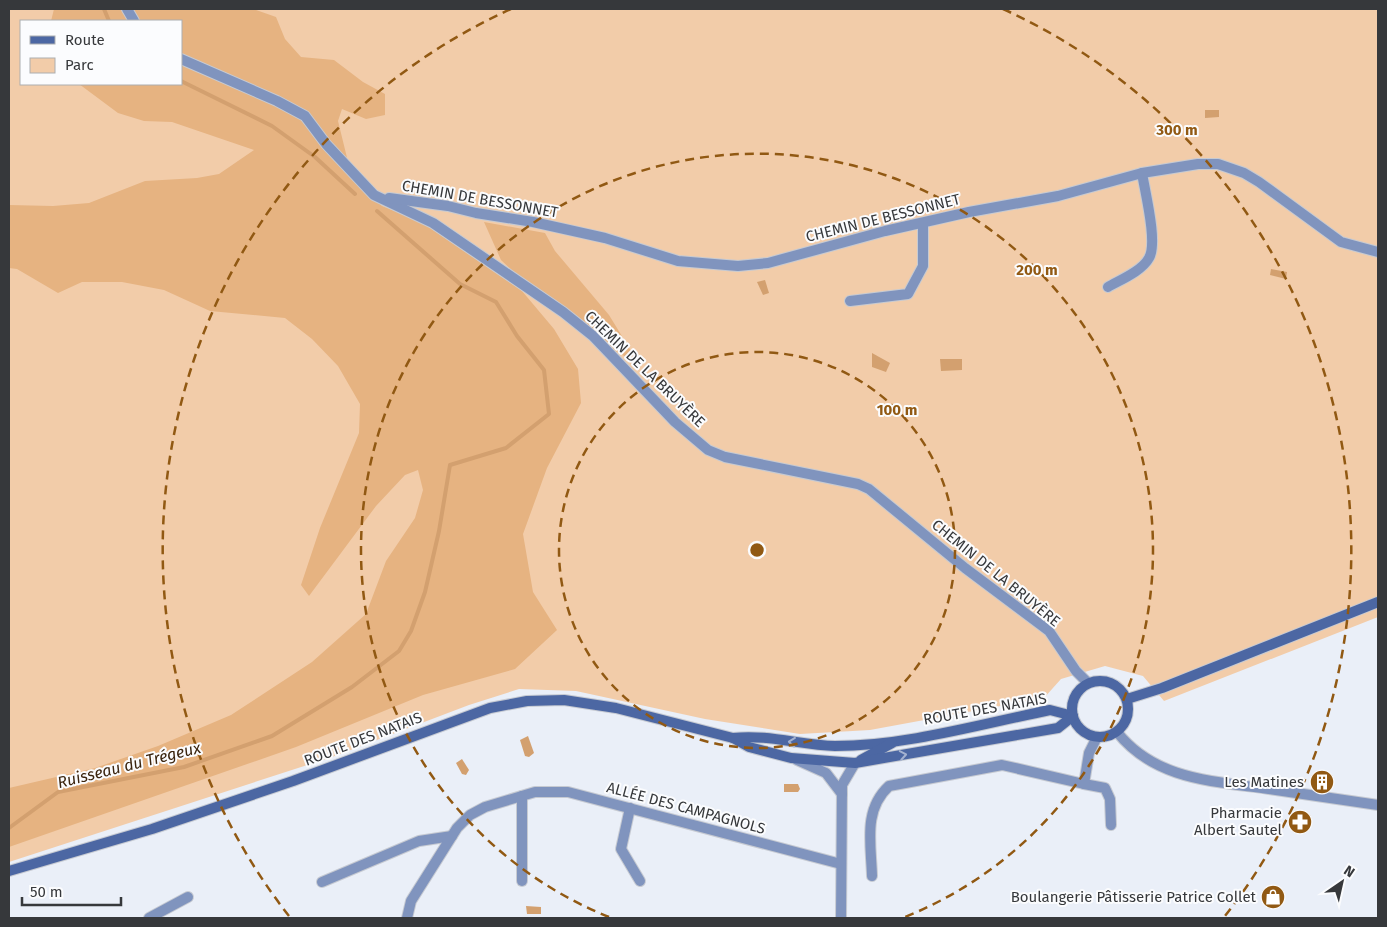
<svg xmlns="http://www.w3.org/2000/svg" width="1387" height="927" font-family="'Fira Sans',sans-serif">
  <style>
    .green { fill: #f2cca9; fill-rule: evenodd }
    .forest { fill: #e6b381 }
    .water { fill: #d3a06f }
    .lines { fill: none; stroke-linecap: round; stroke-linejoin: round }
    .stream { stroke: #d3a06f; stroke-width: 4 }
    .street-casing { stroke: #c6cad2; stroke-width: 12 }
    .secondary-casing { stroke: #c6cad2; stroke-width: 12 }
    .street { stroke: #8094be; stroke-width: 10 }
    .secondary { stroke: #4c67a3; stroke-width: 10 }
    .oneway { stroke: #a4b2d0 }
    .ring { fill: none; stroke: #915913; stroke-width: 2.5; stroke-dasharray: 9 6 }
    .labels { text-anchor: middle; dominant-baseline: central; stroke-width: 4; stroke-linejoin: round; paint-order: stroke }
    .street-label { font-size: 15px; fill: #36383b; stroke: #fbfcfe }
    .poi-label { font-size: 15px; fill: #36383b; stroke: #fbfcfe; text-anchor: end }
    .water-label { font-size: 16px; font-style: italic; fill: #3b250f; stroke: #fbfcfe }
    .centre { fill: #915913; stroke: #fbfcfe; stroke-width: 2.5 }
    .ring-label { font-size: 15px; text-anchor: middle; font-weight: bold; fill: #915913; stroke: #fbfcfe; stroke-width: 4; stroke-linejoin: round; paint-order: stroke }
  </style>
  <rect width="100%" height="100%" fill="#eaeff8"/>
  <path class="green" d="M9,9H1378V617L1164,701L1143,676L1105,666L1061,679L1044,698L870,730L800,734L705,719L576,691L519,689L469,705L332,757L9,862ZM21,21H181V84H21Z"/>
  <g class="forest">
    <polygon points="54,9 253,9 276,17 285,39 301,57 334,60 363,82 385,94 385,115 366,119 342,109 338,121 352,178 382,206 420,221 522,291 554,329 578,369 581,403 547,468 523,534 533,592 557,630 515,669 423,695 296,747 9,847 9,788 95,768 158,746 231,715 312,662 366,614 386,561 415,518 423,490 418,470 405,475 376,506 309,596 301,585 320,528 359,433 360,404 338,366 312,339 285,318 210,311 164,290 122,282 82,282 58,293 17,269 9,268 9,205 53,206 89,203 145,181 197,178 219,174 254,150 172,122 144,121 118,113 79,84 181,84 181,21 51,21"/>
    <polygon points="484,222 545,233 555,251 609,315 639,364 575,329 501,260"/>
  </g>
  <g class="water">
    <polygon points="1205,110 1219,110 1219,117 1205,118"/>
    <polygon points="1271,269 1287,272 1286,279 1270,275"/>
    <polygon points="765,280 769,293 763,295 757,282"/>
    <polygon points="872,353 890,363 886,372 872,367"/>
    <polygon points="940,359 962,359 962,370 941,371"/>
    <polygon points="528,736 534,753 529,757 525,756 520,740"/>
    <polygon points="462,759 469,770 466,775 462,774 456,763"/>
    <polygon points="784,784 798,784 800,789 798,792 784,792"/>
    <polygon points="526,906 541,907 541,914 527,914"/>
  </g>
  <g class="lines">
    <g class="stream">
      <polyline points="104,9 109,21"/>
      <polyline points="181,81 272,126 315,157 355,194"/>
      <polyline points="9,828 58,792 184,767 272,736 352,687 399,651 411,631 425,592 439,531 450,465 506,448 549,414 544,370 517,336 496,302 460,284 377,211"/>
    </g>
    <g class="street-casing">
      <g id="street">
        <polyline points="127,9 134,21"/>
        <polyline points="181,59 277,101 305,116 326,144 374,195 433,223 563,312 593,336 675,422 708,450 725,457 858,484 869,489 965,568 1049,631 1076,671 1088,683"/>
        <polyline points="389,198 448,206 476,213 533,222 605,238 678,261 738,266 768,263 885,231 969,212 1058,196 1142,173 1198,164 1218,164 1244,173 1259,182 1341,242 1378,252"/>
        <path d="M1108,287C1120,280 1142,271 1149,258C1158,243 1145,192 1142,173"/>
        <polyline points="850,301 908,294 923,266 923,223"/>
        <path d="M1117,732C1155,780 1213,781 1269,789C1305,794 1342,800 1378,805"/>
        <polyline points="797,760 826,773 842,794"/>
        <polyline points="1084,784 1105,788 1110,799 1111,825"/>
        <polyline points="522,796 522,881"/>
        <polyline points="630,808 621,849 640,881"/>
        <path d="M872,876C871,843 863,810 889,786L1002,765L1084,784L1089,753L1097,737"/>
        <polyline points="322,882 419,841 452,836"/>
        <polyline points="149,918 188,897"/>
        <polyline points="407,918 411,901 457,828 470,815 485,807 535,792 568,792 841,864"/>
        <polyline points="841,918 842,785 855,763"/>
      </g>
    </g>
    <g class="secondary-casing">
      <g id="secondary">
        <circle cx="1100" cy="709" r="28"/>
        <polyline points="1127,699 1162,688 1378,602"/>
        <path d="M733,738C767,734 801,745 835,746C905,746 981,724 1050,710L1073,716"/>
        <polyline points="861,760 892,743"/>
        <polyline points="9,871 152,829 293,781 490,708 527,701 564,700 616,708 733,738 749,747 791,758 855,763 1058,728 1073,716"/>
      </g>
    </g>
    <use href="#street" class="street"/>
    <use href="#secondary" class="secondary"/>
  </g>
  <defs><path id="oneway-chevron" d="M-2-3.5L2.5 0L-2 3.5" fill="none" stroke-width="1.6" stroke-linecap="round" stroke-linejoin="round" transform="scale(1.25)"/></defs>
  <g class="oneway">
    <use href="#oneway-chevron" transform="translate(792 742) rotate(-174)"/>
    <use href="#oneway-chevron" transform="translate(903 755) rotate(-10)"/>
  </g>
  <g class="ring">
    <circle cx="757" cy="550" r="198"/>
    <path d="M609 917A396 396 0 1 1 905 917"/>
    <path d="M289 916A594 594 0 0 1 511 9M1003 9A594 594 0 0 1 1225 916"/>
  </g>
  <defs>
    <g id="building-disc" transform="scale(1.25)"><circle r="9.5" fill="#915913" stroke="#fbfcfe"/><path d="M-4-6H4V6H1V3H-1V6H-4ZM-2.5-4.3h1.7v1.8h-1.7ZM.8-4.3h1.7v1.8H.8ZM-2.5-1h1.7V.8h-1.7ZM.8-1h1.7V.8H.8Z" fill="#fff"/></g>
    <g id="pharmacy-disc" transform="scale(1.25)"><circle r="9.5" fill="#915913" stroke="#fbfcfe"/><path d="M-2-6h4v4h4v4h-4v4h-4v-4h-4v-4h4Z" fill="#fff"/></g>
    <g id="shop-disc" transform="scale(1.25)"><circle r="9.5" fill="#915913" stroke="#fbfcfe"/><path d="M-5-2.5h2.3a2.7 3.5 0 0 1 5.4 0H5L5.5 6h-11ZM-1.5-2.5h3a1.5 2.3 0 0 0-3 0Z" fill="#fff"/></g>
  </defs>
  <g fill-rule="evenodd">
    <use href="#building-disc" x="1322" y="782"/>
    <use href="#pharmacy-disc" x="1300" y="822"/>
    <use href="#shop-disc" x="1273" y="897"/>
  </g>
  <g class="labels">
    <g class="street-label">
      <text transform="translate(480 199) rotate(10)">CHEMIN DE BESSONNET</text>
      <text transform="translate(883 218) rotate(-14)">CHEMIN DE BESSONNET</text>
      <text transform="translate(645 369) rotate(44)">CHEMIN DE LA BRUYÈRE</text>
      <text transform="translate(996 573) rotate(39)">CHEMIN DE LA BRUYÈRE</text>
      <text transform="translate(985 709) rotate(-10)">ROUTE DES NATAIS</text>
      <text transform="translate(363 739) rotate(-21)">ROUTE DES NATAIS</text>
      <text transform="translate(686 808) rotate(15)">ALLÉE DES CAMPAGNOLS</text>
    </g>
    <g class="poi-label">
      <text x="1304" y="782">Les Matines</text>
      <text x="1282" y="813">Pharmacie<tspan x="1282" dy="17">Albert Sautel</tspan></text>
      <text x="1256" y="897">Boulangerie Pâtisserie Patrice Collet</text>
    </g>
    <g class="water-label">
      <text transform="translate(129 765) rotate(-14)">Ruisseau du Trégeux</text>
    </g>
  </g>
  <circle cx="757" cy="550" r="8" class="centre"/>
  <g class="ring-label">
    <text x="1177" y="135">300 m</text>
    <text x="1037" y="275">200 m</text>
    <text x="897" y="415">100 m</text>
  </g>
  <rect width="1387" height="927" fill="none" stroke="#36383b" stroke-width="20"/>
  <rect x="20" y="20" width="162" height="65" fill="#fbfcfe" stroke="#acaeb0"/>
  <rect x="30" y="36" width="25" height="8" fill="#4c67a3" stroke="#acaeb0"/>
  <text x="65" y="45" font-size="15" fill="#36383b">Route</text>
  <rect x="30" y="58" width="25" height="15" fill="#f2cca9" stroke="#acaeb0"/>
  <text x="65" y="70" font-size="15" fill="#36383b">Parc</text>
  <g transform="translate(1342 882) rotate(34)" stroke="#fbfcfe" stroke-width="4" paint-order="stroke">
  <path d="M0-4L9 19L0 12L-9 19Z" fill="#36383b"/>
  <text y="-8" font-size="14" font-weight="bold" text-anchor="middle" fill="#36383b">N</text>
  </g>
  <path d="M22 897v8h99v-8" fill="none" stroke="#36383b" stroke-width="2.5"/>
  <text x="30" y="897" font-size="15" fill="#36383b" stroke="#fbfcfe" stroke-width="4" paint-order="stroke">50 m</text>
</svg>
